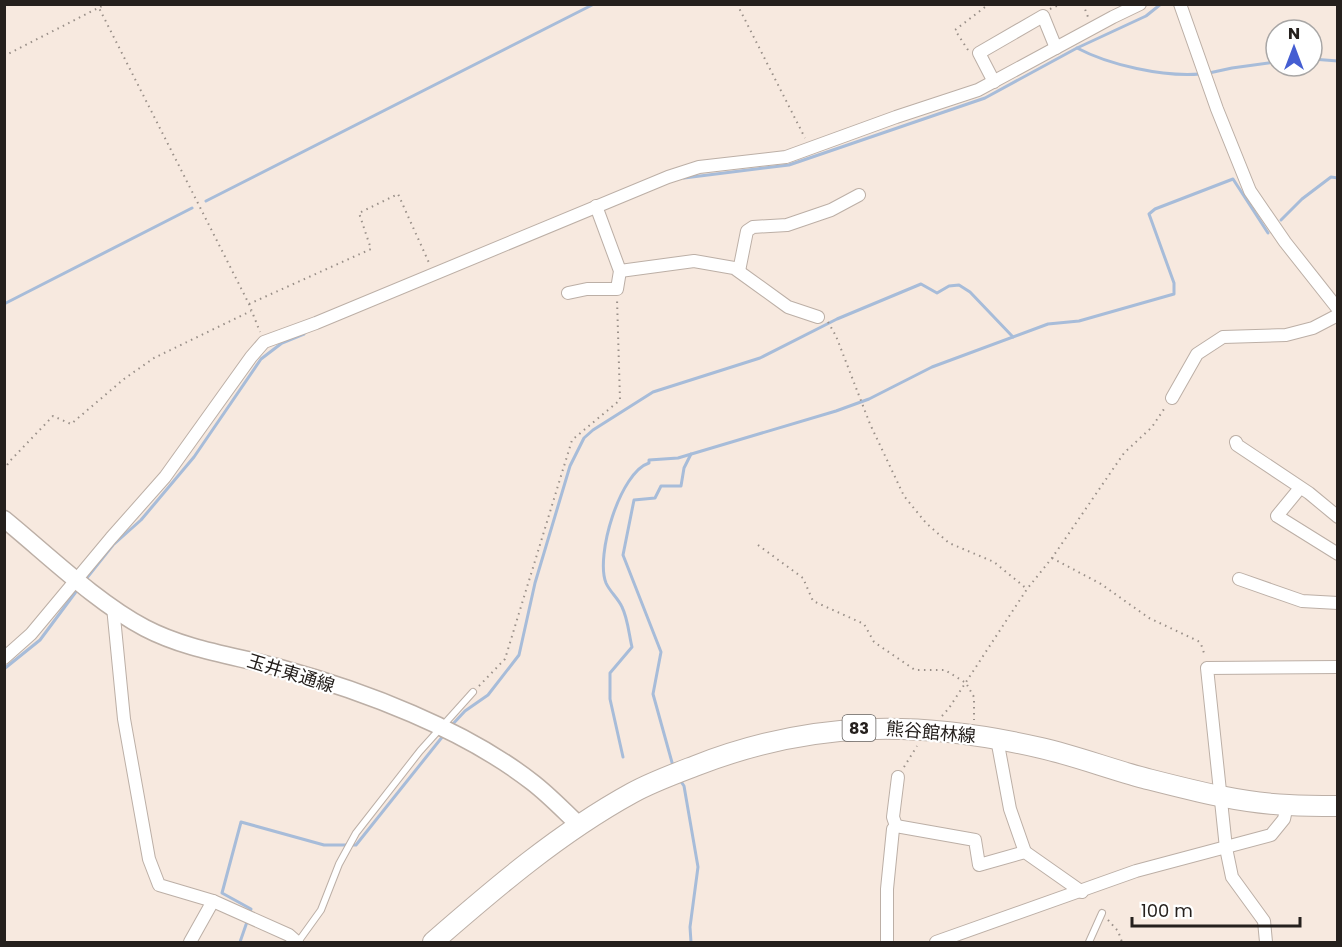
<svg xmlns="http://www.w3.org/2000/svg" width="1342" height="947" font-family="Poppins,'Noto Sans JP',sans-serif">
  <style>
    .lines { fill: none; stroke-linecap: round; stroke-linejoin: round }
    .stream { stroke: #a7bcd9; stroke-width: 3 }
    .lane-casing { stroke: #bcafa6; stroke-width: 8 }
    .street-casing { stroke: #bcafa6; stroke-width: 14 }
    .secondary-casing { stroke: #bcafa6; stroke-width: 19 }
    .primary-casing { stroke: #bcafa6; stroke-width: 22 }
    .path { stroke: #9a9089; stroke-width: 2; stroke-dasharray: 1.5 4.5; stroke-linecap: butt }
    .lane { stroke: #fff; stroke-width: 6 }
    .street { stroke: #fff; stroke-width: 12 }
    .secondary { stroke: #fff; stroke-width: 16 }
    .primary { stroke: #fff; stroke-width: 20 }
    .labels { text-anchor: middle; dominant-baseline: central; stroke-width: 4.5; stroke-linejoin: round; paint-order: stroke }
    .shield { fill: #fff; stroke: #666361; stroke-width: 1.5 }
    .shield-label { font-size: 16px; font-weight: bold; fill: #25201d }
    .street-label { font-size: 18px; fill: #25201d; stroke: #fff }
  </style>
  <rect width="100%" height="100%" fill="#f7e9df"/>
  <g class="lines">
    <g class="stream">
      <path d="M1077,48C1109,65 1163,77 1200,74"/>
      <polyline points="1312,59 1338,61"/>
      <polyline points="1209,73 1232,68 1276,62"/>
      <polyline points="684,178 789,165 985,98 1077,48 1146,16 1161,4"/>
      <polyline points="206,201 594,4"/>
      <polyline points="1281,220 1302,199 1331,177 1338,178"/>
      <polyline points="4,304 192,208"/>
      <polyline points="86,579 113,545 141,520 194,457 261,359 282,343 304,334"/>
      <polyline points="4,669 40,640 78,589"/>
      <polyline points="451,726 465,711 488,695 519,655 535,583 570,466 584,438 593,430 653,392 760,358 837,319 921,284 937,293 949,286 959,285 970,292 1013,337"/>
      <path d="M623,757L610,699V673L632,647C629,635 628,619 622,607C618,598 610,592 606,583C595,556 620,472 649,463V460L678,458L836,411L869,399L932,367L1048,324L1079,321L1174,294V283L1149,214L1155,209L1233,179L1268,233"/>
      <polyline points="673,766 653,694 661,652 623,555 634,500 655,498 661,486 681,486 684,468 691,454"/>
      <polyline points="680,780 684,786 698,867 690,927 691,942"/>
      <polyline points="250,912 251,909 222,893 241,822 324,845 356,845 443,736"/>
      <polyline points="240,942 248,919"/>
    </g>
    <g class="lane-casing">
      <g id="lane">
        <polyline points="298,942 321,910 339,864 356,833 420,751 473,692"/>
        <polyline points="1089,942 1102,913"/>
      </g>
    </g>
    <g class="street-casing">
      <g id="street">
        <polyline points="1180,4 1217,109 1250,191 1285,242 1338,309"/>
        <polyline points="994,82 979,53 1043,16 1056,48"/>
        <polyline points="620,271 694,261 734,268 788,307 818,317"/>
        <polyline points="739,271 747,231 753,227 787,225 831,210 859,195"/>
        <polyline points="568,293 587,289 617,289 620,271 596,206"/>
        <polyline points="1172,398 1197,354 1223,337 1286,335 1313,328 1338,315"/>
        <polyline points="1236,442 1237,445 1309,493 1338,517"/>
        <polyline points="1300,488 1277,516 1338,554"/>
        <polyline points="1239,579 1302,601 1338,603"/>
        <polyline points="113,607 124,719 149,859 159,885 213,901 289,935 297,942"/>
        <polyline points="4,658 31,634 111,538 165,477 251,357 264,342 316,323 668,177 699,167 786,157 896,117 978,90 1113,17 1140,4"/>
        <polyline points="997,739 1010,809 1025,852"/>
        <polyline points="896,826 893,817 898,777"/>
        <polyline points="190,942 213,901"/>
        <polyline points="887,942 887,889 893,829 896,826 975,840 979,865 1025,852 1082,892"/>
        <polyline points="936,942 1136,871 1271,835 1284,819 1287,805"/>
        <polyline points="1266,942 1264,921 1232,877 1226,848 1207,668 1338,667"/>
      </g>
    </g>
    <g class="secondary-casing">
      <path id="secondary" d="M4,519C48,555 96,602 145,628C187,650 236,656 280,668C364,691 464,729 532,782C549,795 564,811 579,825"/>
    </g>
    <g class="primary-casing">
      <path id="primary" d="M433,942C495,888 559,833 632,793C652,782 674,774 695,766C812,720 919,720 1041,748C1076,756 1110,769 1144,778C1191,790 1240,803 1289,805C1305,806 1321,806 1338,806"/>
    </g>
    <g class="path">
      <polyline points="97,4 249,304 260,332"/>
      <polyline points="737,4 805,138"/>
      <polyline points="1083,4 1088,17"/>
      <polyline points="1050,9 1061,4"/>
      <polyline points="968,50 955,30 989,4"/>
      <polyline points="4,56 106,4"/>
      <polyline points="249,304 371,249 359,213 398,194 430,265"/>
      <polyline points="828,322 836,336 870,424 904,496 926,523 949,543 994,562 1027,589"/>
      <polyline points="4,470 9,462 53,416 71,424 124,379 154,358 251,311"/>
      <polyline points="758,545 803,578 813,601 864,624 874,642 915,670 945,670 966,683 974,697 974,720"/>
      <polyline points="1052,558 1101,584 1149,618 1198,641 1201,644 1205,656"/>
      <polyline points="479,686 505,659 572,440 620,400 617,299"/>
      <polyline points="942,716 949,708 1027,589 1052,558 1124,453 1152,427 1166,406"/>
      <polyline points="904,767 917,746"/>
      <polyline points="1108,920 1118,931 1122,942"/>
    </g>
    <use href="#lane" class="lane"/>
    <use href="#street" class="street"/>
    <use href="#secondary" class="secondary"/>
    <use href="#primary" class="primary"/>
  </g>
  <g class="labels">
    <rect class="shield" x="842.5" y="715" width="33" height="26" rx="4.5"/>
    <g class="shield-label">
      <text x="859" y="728">83</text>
    </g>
    <g class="street-label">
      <text transform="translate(291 673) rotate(17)">玉井東通線</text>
      <text transform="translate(931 732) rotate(5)">熊谷館林線</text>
    </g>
  </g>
  <rect width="1342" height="947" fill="none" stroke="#25201d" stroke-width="12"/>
  <g transform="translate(1294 48)"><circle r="28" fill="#ffffff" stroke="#a8a6a5" stroke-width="1.5"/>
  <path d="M0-4.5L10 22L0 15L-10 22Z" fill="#455ed2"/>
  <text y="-9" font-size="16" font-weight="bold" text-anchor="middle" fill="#25201d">N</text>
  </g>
  <path d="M1132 917v9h168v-9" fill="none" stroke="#25201d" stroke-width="3"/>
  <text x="1141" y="917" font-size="18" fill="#25201d" stroke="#ffffff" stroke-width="4.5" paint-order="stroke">100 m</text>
</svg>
